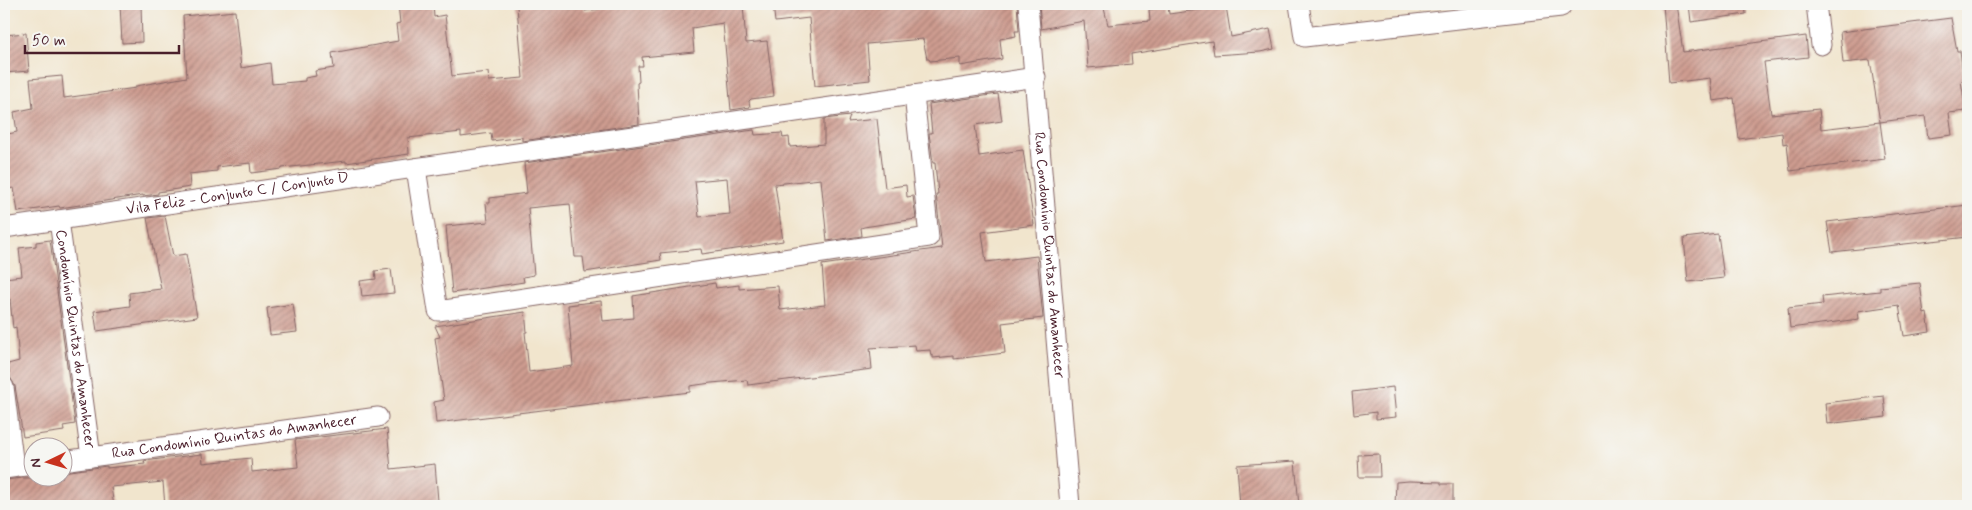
<svg xmlns="http://www.w3.org/2000/svg" width="1972" height="510" font-family="Mynerve,sans-serif">
  <style>
    .building { fill: url(#building-hatch); fill-rule: evenodd }
    .lines { fill: none; stroke-linecap: round; stroke-linejoin: round }
    .minor-casing { stroke: #846464; stroke-width: 21 }
    .minor { stroke: #fff; stroke-width: 19 }
    .labels { text-anchor: middle; dominant-baseline: central; stroke-width: 4; stroke-linejoin: round; paint-order: stroke }
    .street-label { font-size: 15px; fill: #4a1f2b; stroke: #f6f6f2 }
  </style>
  <defs>
    <pattern id="building-hatch" width="6" height="6" patternUnits="userSpaceOnUse" patternTransform="scale(1.25)"><rect width="6" height="6" fill="#ce9c90"/><path d="M-1 1l2-2M0 6l6-6M5 7l2-2" fill="none" stroke="#a97f76"/></pattern>
  </defs>
  <rect width="100%" height="100%" fill="#f6f6f2"/>
  <filter id="ink" filterUnits="userSpaceOnUse"><feTurbulence type="fractalNoise" baseFrequency=".02" numOctaves="2"/><feDisplacementMap in="SourceGraphic" scale="10" xChannelSelector="R" yChannelSelector="G"/><feConvolveMatrix kernelMatrix="1 2 1 2 8 2 1 2 1" color-interpolation-filters="sRGB"/></filter>
  <filter id="wash" filterUnits="userSpaceOnUse"><feTurbulence type="fractalNoise" baseFrequency=".0096" numOctaves="4" result="noise"/><feDisplacementMap in="SourceGraphic" scale="20" xChannelSelector="R" yChannelSelector="G"/><feGaussianBlur stdDeviation="1.12" result="paint"/><feColorMatrix in="noise" values="0 0 0 0 0 0 0 0 0 0 0 0 0 0 0 0 0 1.4 0 .05"/><feComposite in="paint" operator="in"/></filter>
  <g filter="url(#wash)">
    <rect width="100%" height="100%" fill="#f1e5cd"/>
    <g id="blocks">
      <g class="building">
        <polygon points="120,4 141,4 142,42 122,43"/>
        <polygon points="398,4 433,4 434,17 445,15 452,76 488,72 489,81 523,78 517,7 538,4 584,4 585,11 634,4 743,4 746,43 767,41 774,96 751,99 749,101 750,107 731,110 723,23 692,28 694,52 642,57 643,66 638,66 639,82 637,83 639,124 522,141 522,137 492,141 491,133 461,137 461,132 408,138 409,154 346,163 346,161 282,168 282,169 251,173 250,163 217,167 217,171 189,174 190,187 158,192 158,194 143,196 143,195 60,208 59,206 18,212 14,188 6,189 4,176 4,135 17,132 14,112 33,108 30,79 62,76 64,98 136,88 136,86 187,77 183,16 235,11 241,68 270,63 272,84 305,81 305,78 316,76 315,71 334,68 332,53 398,41 396,24 400,23"/>
        <polygon points="773,4 1017,4 1019,31 1015,31 1016,36 1000,39 1002,59 960,66 960,58 930,61 929,59 927,59 923,39 867,44 870,80 815,86 809,18 775,22"/>
        <polygon points="1039,4 1103,4 1108,25 1150,21 1149,10 1168,6 1169,14 1226,6 1231,37 1270,29 1274,49 1260,52 1214,55 1212,41 1131,54 1132,64 1088,68 1084,21 1041,29"/>
        <polygon points="1663,4 1676,4 1683,52 1806,36 1808,57 1764,62 1771,114 1819,109 1821,129 1880,122 1870,60 1843,63 1840,32 1951,18 1957,51 1960,51 1964,80 1961,81 1966,111 1949,113 1952,135 1928,138 1925,116 1880,122 1885,159 1790,171 1787,143 1783,144 1782,133 1739,139 1734,98 1713,101 1710,78 1669,83"/>
        <polygon points="1689,4 1745,4 1746,14 1691,22"/>
        <polygon points="26,33 29,71 4,73 4,35"/>
        <polygon points="998,94 1002,121 975,125 979,156 1023,150 1034,225 982,232 986,262 1037,256 1043,318 1002,323 1005,353 954,359 954,356 933,358 933,355 931,356 930,350 916,351 915,345 870,348 872,369 748,385 747,380 711,383 690,386 690,392 436,423 434,402 444,400 435,338 440,337 435,326 525,312 527,332 525,332 529,372 573,366 568,305 601,301 603,321 634,318 633,296 715,283 716,288 739,285 739,289 778,286 780,310 825,305 822,265 942,248 936,194 938,194 935,163 933,163 929,133 932,133 929,104"/>
        <path d="M850,116L848,122L877,119L885,188L906,185L907,197L913,196L916,219L864,227L861,228L862,236L827,241L821,179L775,184L783,241L763,244V245L702,254L701,249L660,253L661,260L585,272L583,257H575L570,204L528,208L534,275L523,277L524,282L452,293L446,226L488,222L486,203H490V198L527,193L524,163L754,130L755,135L782,133L783,138L789,137L790,147L824,144V119ZM727,178L730,214L699,217L695,181Z"/>
        <polygon points="1968,205 1968,237 1832,252 1827,222"/>
        <polygon points="165,216 173,256 186,254 197,317 97,331 94,311 130,306 129,293 161,289 147,218"/>
        <polygon points="1718,234 1724,278 1688,282 1684,238"/>
        <polygon points="50,240 75,424 63,426 64,431 23,437 15,386 10,377 8,364 19,361 16,327 13,328 10,299 4,300 4,278 22,276 19,248 36,246 36,242"/>
        <polygon points="391,269 394,293 362,296 360,281 376,279 375,271"/>
        <polygon points="1920,283 1924,314 1927,313 1930,332 1904,336 1899,305 1858,311 1859,319 1790,328 1788,308 1823,304 1822,297 1880,291 1880,287"/>
        <polygon points="293,304 297,332 270,335 267,308"/>
        <polygon points="1393,387 1396,417 1376,419 1376,412 1354,415 1352,392"/>
        <polygon points="1884,396 1886,417 1827,424 1825,403"/>
        <polygon points="387,429 391,469 435,464 438,501 393,506 165,506 163,482 111,487 114,506 4,506 4,480 24,478 62,478 62,472 107,466 107,468 145,464 144,461 202,454 203,463 251,458 252,472 298,467 295,440"/>
        <polygon points="1379,454 1380,477 1359,477 1358,455"/>
        <polygon points="1295,461 1299,506 1240,506 1237,465"/>
        <polygon points="1409,481 1441,482 1441,484 1453,484 1453,506 1395,505 1396,482"/>
      </g>
    </g>
  </g>
  <g filter="url(#ink)">
    <use href="#blocks" fill-opacity="0" stroke="#846464" stroke-width="1"/>
    <g class="lines">
      <g class="minor-casing">
        <g id="minor">
          <path id="s1" d="M1028,4L1070,506"/>
          <polyline points="1299,4 1304,37 1561,7 1560,4"/>
          <polyline points="1816,4 1821,45"/>
          <polyline points="416,168 438,311 929,237 914,95"/>
          <path id="s2" d="M59,220L91,457"/>
          <path id="s3" d="M4,228L1036,77"/>
          <polyline points="4,387 14,467"/>
          <path id="s4" d="M62,461L378,417"/>
          <polyline points="4,469 32,465"/>
        </g>
      </g>
      <use href="#minor" class="minor"/>
    </g>
  </g>
  <g class="labels">
    <g class="street-label">
      <text stroke="none"><textPath href="#s3" startOffset="236">Vila Feliz - Conjunto C / Conjunto D</textPath></text>
      <text stroke="none"><textPath href="#s1" startOffset="252">Rua Condomínio Quintas do Amanhecer</textPath></text>
      <text stroke="none"><textPath href="#s2" startOffset="120">Condomínio Quintas do Amanhecer</textPath></text>
      <text stroke="none"><textPath href="#s4" startOffset="174">Rua Condomínio Quintas do Amanhecer</textPath></text>
    </g>
  </g>
  <rect width="1972" height="510" fill="none" stroke="#f6f6f2" stroke-width="20"/>
  <g transform="translate(48 462) rotate(265)"><circle r="24" fill="#f6f6f2" stroke="#b1a0a2"/>
  <path d="M0-4L9 19L0 12L-9 19Z" fill="#c8321e"/>
  <text y="-8" font-size="14" font-weight="bold" text-anchor="middle" fill="#4a1f2b">N</text>
  </g>
  <path d="M25 45v8h154v-8" fill="none" stroke="#4a1f2b" stroke-width="2.5"/>
  <text x="32" y="45" font-size="15" fill="#4a1f2b" stroke="#f6f6f2" stroke-width="4" paint-order="stroke">50 m</text>
</svg>
